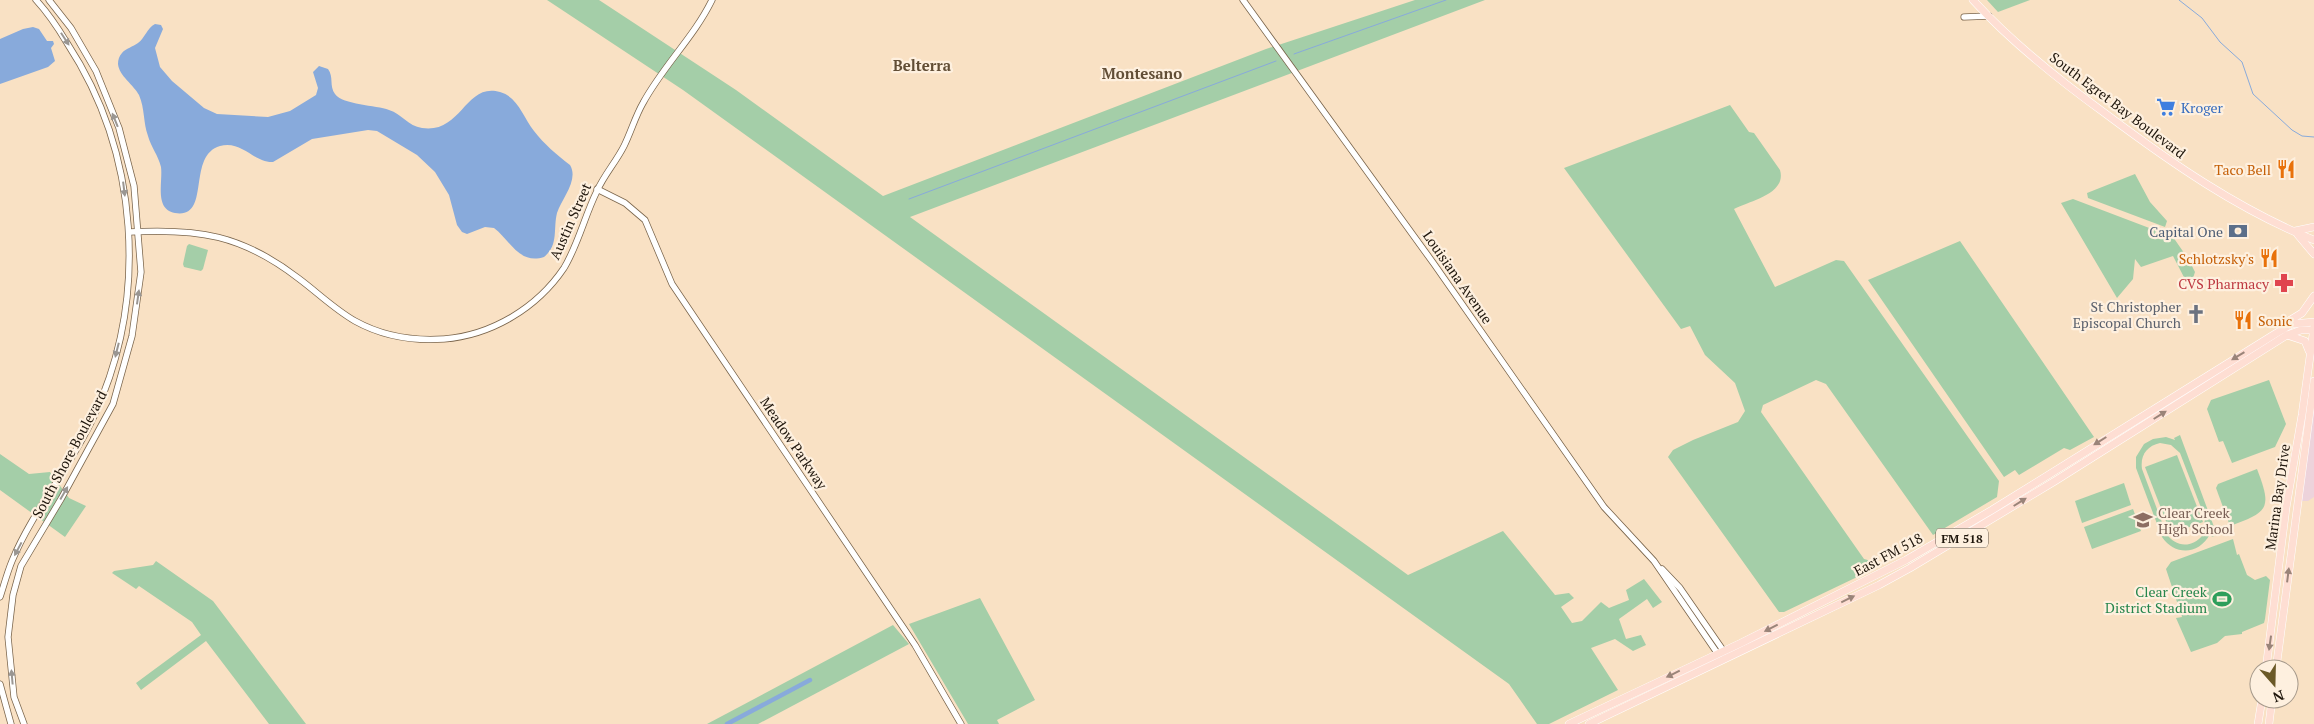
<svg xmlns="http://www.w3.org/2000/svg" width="2314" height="724" font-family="'PT Serif',serif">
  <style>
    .commercial { fill: #edd3db }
    .green { fill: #a4cea8; fill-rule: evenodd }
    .water { fill: #88aadb }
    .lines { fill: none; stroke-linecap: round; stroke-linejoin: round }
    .stream { stroke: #88aadb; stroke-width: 1 }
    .canal { stroke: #88aadb; stroke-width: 4.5 }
    .minor-casing { stroke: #7a654c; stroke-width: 7 }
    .major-casing { stroke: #fff; stroke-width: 8 }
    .minor { stroke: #fff; stroke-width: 5.5 }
    .major { stroke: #feded3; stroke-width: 7 }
    .oneway { fill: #9a9692 }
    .oneway2 { fill: #9a8479 }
    .labels { text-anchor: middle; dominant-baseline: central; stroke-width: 4.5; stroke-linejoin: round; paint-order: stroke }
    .shield { fill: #fef0df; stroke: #62574b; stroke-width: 1 }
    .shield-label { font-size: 12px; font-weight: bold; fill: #1f160c }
    .street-label { font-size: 14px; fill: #1f160c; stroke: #fef0df }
    .shop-label { font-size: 14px; fill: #366cbe; stroke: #fef0df; text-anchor: start }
    .food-label { font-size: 14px; fill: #c56008; stroke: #fef0df; text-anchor: end }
    .service-label { font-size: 14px; fill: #4e5e75; stroke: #fef0df; text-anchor: end }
    .health-label { font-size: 14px; fill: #be3a42; stroke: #fef0df; text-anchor: end }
    .worship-label { font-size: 14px; fill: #5b616d; stroke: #fef0df; text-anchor: end }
    .education-label { font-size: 14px; fill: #785e54; stroke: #fef0df; text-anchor: start }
    .leisure-label { font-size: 14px; fill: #27864d; stroke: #fef0df; text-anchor: end }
    .neighbourhood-label { font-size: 15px; font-weight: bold; fill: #624e36; stroke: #fef0df }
  </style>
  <rect width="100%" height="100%" fill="#f9e1c4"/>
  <polygon class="commercial" points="2314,400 2314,497 2308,501 2301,501"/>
  <g class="green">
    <polygon points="547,0 599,0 736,90 883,196 1266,49 1415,0 1485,0 910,217 1408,575 1503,531 1555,595 1569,593 1574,598 1561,607 1572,623 1582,621 1601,602 1609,608 1629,600 1626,590 1644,579 1662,602 1653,608 1647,599 1619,619 1626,639 1641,635 1646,645 1633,651 1615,639 1591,648 1618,690 1549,724 1537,724 1509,684 683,90"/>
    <polygon points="1987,0 2030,0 1998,12"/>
    <path d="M1730,105L1749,132L1754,133L1780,170C1787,194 1750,201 1734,209L1775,287L1836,260L1844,261L1999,481L1997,497L1933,535L1826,384L1816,380L1763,405L1761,412L1864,559L1875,562L1876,568L1784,612H1779L1668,457L1673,450L1693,440L1738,422L1745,411L1735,383L1705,355L1690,326L1681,329L1564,168Z"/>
    <polygon points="2135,174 2150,202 2167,221 2165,227 2088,198 2087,193"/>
    <polygon points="2073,199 2173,237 2189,260 2195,272 2192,281 2187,283 2173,256 2141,267 2135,259 2133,279 2117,298 2061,203"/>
    <polygon points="1960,241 2094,437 2070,450 2064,448 2019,475 2015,470 2004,477 1868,280"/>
    <polygon points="189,244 208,250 203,269 201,271 184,267 183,264 187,246"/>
    <polygon points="2269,380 2286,424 2275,447 2232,463 2223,441 2219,442 2207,409 2211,400"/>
    <path d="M2180,435L2217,535L2212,537L2210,534C2199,555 2175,556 2162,537L2136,468V457L2144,444L2153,439L2166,437L2175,440L2174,438ZM2160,443L2171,445L2180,453L2205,518L2203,535C2191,549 2175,547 2166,533L2142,469C2140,455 2147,446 2160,443Z"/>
    <polygon points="0,454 29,474 50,472 69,498 86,506 65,537 0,490"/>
    <polygon points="2177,455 2203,522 2171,534 2145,467"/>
    <path d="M2257,469C2272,508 2269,512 2230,526L2216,488L2218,484Z"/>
    <polygon points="2124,483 2131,505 2082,523 2075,501"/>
    <polygon points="2133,509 2141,531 2092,549 2084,527"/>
    <polygon points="2233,539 2237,555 2239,554 2247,575 2255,580 2266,576 2270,580 2265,619 2264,623 2242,632 2242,634 2225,636 2217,643 2191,652 2176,618 2182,617 2166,569 2171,562"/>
    <polygon points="156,561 213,601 306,724 269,724 206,641 141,690 136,683 201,635 192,622 139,586 136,589 112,573 114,571 153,565"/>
    <polygon points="980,598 1035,700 997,720 999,724 968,724 909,624"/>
    <polygon points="893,625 909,644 758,724 707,724"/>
  </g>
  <g class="water">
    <path d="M155,24L161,25L163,29L155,48L160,67L172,81L204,108L217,114L268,117L290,111L316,95L318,88L313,72L319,66L328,69C334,77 329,86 335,94C343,105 376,105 389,110C402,114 408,126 422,128C462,134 465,82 500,92C518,97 523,117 534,131C544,144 557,155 570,165C579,180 562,198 557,213C553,229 559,245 544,257C519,265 510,240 494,228L485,227L467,234L462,232L457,225L449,195L435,172L417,155L377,131L368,130L312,139L273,162C254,163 242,140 220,146C186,156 212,219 175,213C154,209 163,182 161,167C158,155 151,147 148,136C143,122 145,109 139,95C134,85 119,76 118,64C118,60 119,56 122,53C126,48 133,47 138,43C145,38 147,28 155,24Z"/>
    <polygon points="33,27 39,29 47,41 53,41 54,44 51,48 55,61 48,67 0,84 0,39 23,29"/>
  </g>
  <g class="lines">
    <g class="stream">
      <polyline points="2179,0 2202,18 2220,42 2242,62 2253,94 2292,130 2302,136 2314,137"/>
      <polyline points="1294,54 1446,0"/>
      <polyline points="909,199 1276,61"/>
    </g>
    <polyline class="canal" points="727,724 810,680"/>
    <g class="minor-casing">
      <g id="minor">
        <polyline points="1243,0 1434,264 1604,507 1654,561 1722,660"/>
        <polyline points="1964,17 1989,16"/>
        <polyline points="597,189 625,203 645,220 672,284 915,645 961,724"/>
        <path d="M129,232C198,228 242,235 298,278C317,292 334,309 355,321C382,336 414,341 444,339C492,335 537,308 564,268C578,245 585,215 597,191C604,175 616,162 624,146C631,132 635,117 643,103C663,66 694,37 712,0"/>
        <polyline points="1662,569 1680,588 1725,653"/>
        <path d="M0,597C4,585 7,573 12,561C33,510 71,467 94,416C149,297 139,153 67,43C58,28 48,13 36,0"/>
        <polyline points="0,684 11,724"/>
        <polyline points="24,724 14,697 8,637 13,595 21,566 61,499 113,404 132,336 141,272 134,186 119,128 96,71 71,28 49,0"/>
      </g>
    </g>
    <g class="major-casing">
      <g id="major">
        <path d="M1973,0C2012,43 2059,80 2106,114C2170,162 2239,210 2314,240"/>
        <polyline points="2295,231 2314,227"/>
        <polyline points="2298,235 2314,254"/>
        <polyline points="2284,324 2302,313 2314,296"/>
        <polyline points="2287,335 2305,341 2309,351"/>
        <polyline points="2266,669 2286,508 2302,415 2314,327"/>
        <polyline points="2276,669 2314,381"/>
        <polyline points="1569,724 1741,643 1906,560 1992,510 2275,334 2292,324 2314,322"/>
        <polyline points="1589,724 1879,585 1910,568 2055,481 2287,335 2301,330 2314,330"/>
        <polyline points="2258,724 2262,699"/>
        <polyline points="2269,724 2272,699"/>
      </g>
    </g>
    <use href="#minor" class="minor"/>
    <use href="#major" class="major"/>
  </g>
  <defs><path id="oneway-solid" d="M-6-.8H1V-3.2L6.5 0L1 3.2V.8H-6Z" transform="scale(1.25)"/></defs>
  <g class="oneway">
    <use href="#oneway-solid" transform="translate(65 39) rotate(57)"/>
    <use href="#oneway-solid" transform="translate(115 120) rotate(-112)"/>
    <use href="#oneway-solid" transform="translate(124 189) rotate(83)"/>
    <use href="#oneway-solid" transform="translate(138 297) rotate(-82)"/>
    <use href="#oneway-solid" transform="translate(117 350) rotate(104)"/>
    <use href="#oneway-solid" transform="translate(64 493) rotate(-60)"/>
    <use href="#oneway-solid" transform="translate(18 549) rotate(118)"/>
    <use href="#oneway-solid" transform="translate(12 677) rotate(-95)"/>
  </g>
  <g class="oneway2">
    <use href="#oneway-solid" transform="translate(2238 356) rotate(149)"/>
    <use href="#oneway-solid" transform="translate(2160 415) rotate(-32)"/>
    <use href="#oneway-solid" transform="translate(2100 441) rotate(148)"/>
    <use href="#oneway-solid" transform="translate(2020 502) rotate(-32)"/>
    <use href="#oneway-solid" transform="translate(2288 575) rotate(-83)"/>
    <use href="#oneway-solid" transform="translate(1848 599) rotate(-26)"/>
    <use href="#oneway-solid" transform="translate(1771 628) rotate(153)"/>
    <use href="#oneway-solid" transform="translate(2270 643) rotate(98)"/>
    <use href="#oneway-solid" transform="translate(1673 674) rotate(154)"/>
  </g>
  <defs>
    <g id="supermarket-bare" transform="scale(1.5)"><path d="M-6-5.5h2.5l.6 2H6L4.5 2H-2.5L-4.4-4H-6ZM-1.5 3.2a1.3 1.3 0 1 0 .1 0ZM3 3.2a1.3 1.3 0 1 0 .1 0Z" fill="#3f7fe0" stroke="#fef0df" stroke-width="2.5" paint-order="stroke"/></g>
    <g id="restaurant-bare" transform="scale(1.5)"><path d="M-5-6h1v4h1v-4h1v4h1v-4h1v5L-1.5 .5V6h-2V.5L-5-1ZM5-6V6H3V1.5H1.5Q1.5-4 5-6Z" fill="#e8710a" stroke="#fef0df" stroke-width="2.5" paint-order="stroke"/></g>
    <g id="bank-bare" transform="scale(1.5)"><path d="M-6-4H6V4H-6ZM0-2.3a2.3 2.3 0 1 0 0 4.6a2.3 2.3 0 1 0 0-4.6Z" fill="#5c6f8a" stroke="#fef0df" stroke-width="2.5" paint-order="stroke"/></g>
    <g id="pharmacy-bare" transform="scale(1.5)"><path d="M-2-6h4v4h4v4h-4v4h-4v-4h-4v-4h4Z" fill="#e0444e" stroke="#fef0df" stroke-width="2.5" paint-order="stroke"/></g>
    <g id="church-bare" transform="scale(1.5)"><path d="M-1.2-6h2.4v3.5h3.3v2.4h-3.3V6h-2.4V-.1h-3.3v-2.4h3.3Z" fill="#6b7280" stroke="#fef0df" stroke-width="2.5" paint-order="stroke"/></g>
    <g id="school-bare" transform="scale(1.5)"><path d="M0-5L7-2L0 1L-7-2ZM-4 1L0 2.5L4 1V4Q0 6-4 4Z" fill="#8d6e63" stroke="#fef0df" stroke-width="2.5" paint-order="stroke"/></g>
    <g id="stadium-bare" transform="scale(1.5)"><path d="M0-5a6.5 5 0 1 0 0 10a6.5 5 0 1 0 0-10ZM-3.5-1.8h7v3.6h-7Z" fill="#2e9e5b" stroke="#fef0df" stroke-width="2.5" paint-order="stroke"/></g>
  </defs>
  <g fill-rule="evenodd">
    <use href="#supermarket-bare" x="2166" y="107"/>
    <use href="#restaurant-bare" x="2286" y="169"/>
    <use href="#bank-bare" x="2238" y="231"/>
    <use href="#restaurant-bare" x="2269" y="258"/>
    <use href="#pharmacy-bare" x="2284" y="283"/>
    <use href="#church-bare" x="2196" y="314"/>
    <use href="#restaurant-bare" x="2243" y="320"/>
    <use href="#school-bare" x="2143" y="520"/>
    <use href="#stadium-bare" x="2222" y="599"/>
  </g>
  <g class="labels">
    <rect class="shield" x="1936" y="528.5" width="52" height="19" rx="4"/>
    <g class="shield-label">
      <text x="1962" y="538">FM 518</text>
    </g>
    <g class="street-label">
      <text transform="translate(2118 105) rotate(37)">South Egret Bay Boulevard</text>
      <text transform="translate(570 221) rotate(-66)">Austin Street</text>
      <text transform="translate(1458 277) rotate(55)">Louisiana Avenue</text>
      <text transform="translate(794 443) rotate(56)">Meadow Parkway</text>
      <text transform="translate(69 454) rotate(-62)">South Shore Boulevard</text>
      <text transform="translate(2277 497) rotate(-82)">Marina Bay Drive</text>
      <text transform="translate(1888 554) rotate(-28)">East FM 518</text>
    </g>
    <g class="shop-label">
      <text x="2181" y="107">Kroger</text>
    </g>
    <g class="food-label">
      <text x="2271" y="169">Taco Bell</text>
      <text x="2254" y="258">Schlotzsky's</text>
      <text x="2258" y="320" text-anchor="start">Sonic</text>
    </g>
    <g class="service-label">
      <text x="2223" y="231">Capital One</text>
    </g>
    <g class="health-label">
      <text x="2269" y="283">CVS Pharmacy</text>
    </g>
    <g class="worship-label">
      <text x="2181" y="306">St Christopher<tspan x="2181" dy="16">Episcopal Church</tspan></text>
    </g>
    <g class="education-label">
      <text x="2158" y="512">Clear Creek<tspan x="2158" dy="16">High School</tspan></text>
    </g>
    <g class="leisure-label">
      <text x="2207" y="591">Clear Creek<tspan x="2207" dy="16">District Stadium</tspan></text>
    </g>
    <g class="neighbourhood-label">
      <text x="922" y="65">Belterra</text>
      <text x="1142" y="73">Montesano</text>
    </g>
  </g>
  <g transform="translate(2274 684) rotate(160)"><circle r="24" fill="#fef0df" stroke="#a5998b"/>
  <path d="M0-4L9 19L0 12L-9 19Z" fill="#6b5927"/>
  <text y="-8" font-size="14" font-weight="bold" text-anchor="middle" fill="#1f160c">N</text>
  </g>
</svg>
